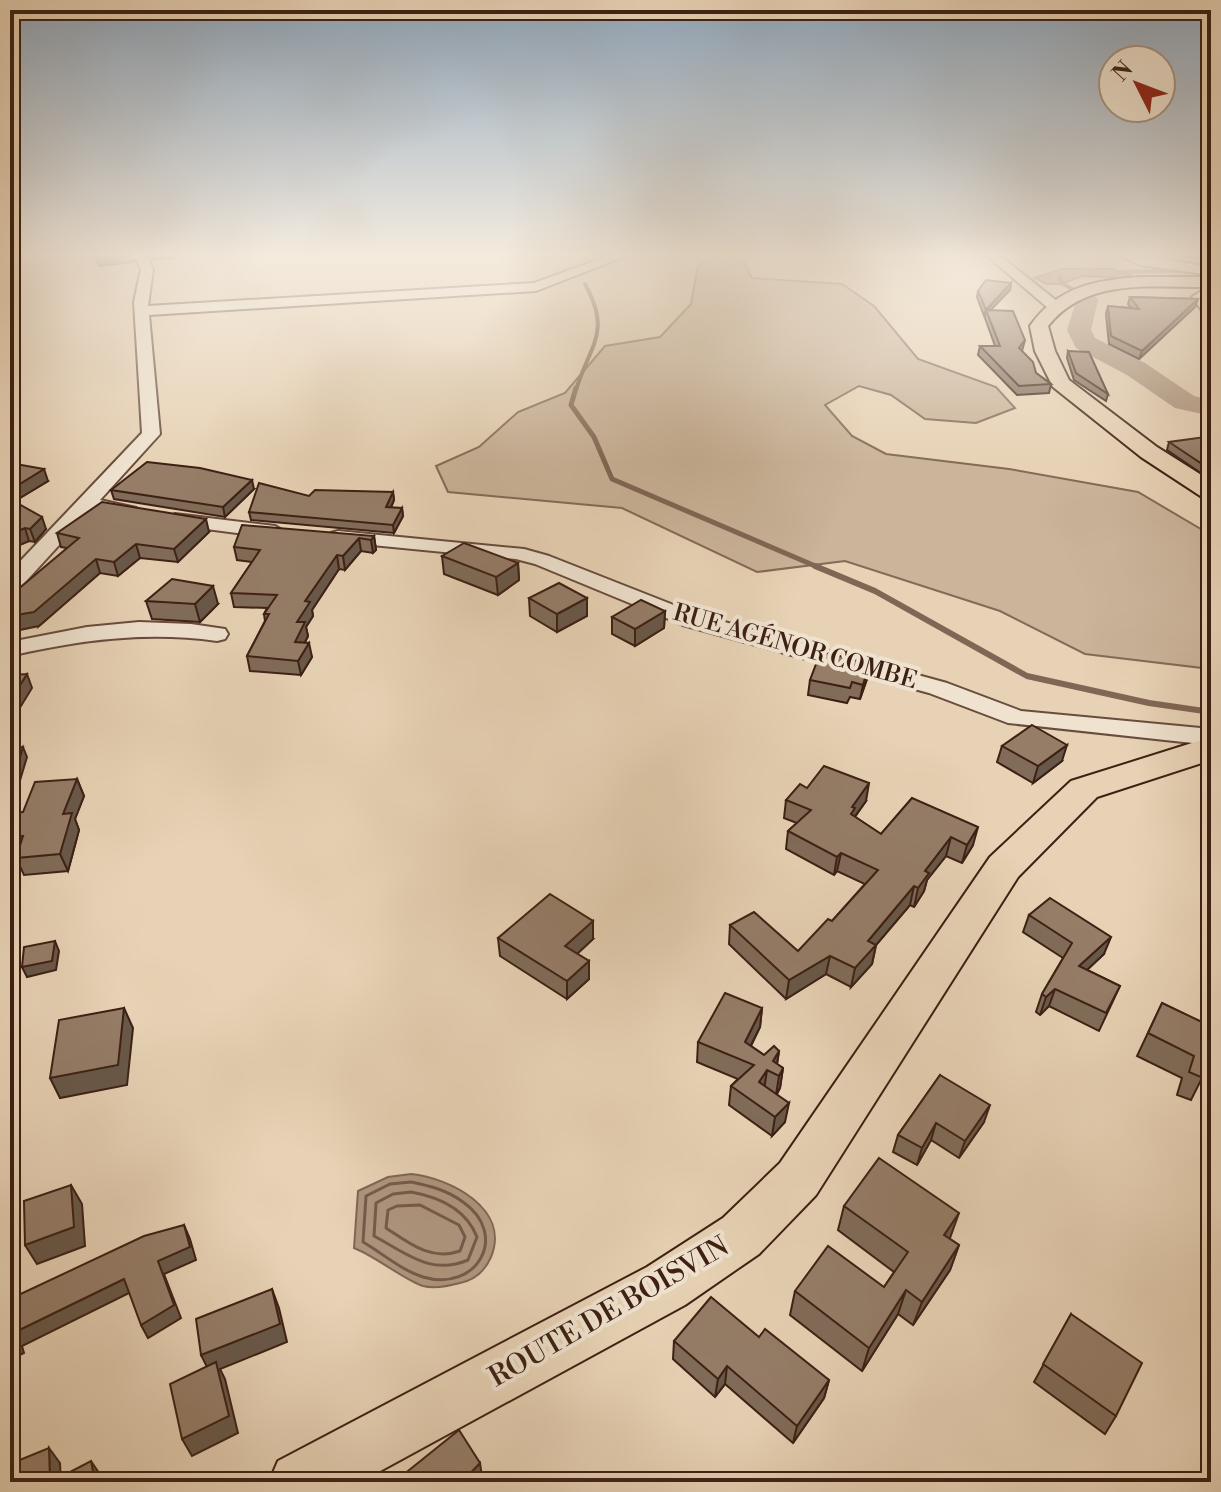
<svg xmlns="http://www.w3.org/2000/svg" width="1221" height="1492" font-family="'Libre Bodoni',serif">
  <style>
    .green { fill: #cab49a; stroke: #846a57; stroke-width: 2 }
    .water { fill: #ad957e; stroke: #806654; stroke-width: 2 }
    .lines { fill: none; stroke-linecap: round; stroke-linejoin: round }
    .shore { stroke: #755a49; stroke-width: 3 }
    .stream-far2 { stroke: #806654; stroke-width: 4 }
    .stream-far1 { stroke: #806654; stroke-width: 5 }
    .stream { stroke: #806654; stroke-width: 6 }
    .river { fill: #ad957e; fill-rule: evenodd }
    .minor-casing { stroke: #684c3c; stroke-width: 4 }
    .major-casing { stroke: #3d2014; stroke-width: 4 }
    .minor { fill: #efe2cf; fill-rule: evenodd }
    .major { fill: #e7d2b5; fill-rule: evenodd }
    .wall { fill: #806c59; stroke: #3d2014; stroke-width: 2 }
    .shaded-wall { fill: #685849; stroke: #3d2014; stroke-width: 2 }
    .building { fill: #957d68; stroke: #3d2014; stroke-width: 2 }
    .labels { text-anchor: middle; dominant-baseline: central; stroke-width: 8; stroke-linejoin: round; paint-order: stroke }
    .street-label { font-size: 24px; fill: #3d2014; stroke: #efe2cf }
    .near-street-label { font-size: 28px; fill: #3d2014; stroke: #efe2cf }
  </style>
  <rect width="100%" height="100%" fill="#e7d2b5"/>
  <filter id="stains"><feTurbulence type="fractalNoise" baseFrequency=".0025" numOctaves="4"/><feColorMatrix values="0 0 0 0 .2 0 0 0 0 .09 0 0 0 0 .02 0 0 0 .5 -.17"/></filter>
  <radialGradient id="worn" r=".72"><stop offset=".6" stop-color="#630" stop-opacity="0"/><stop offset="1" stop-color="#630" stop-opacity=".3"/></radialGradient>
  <polygon class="green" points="719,255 741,257 752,278 842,284 874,306 918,359 996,387 1015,408 976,423 925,419 891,395 859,386 825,405 852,436 886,454 1009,469 1138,492 1211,535 1211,669 1085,654 1000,611 845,561 757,572 622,508 448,492 436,466 479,447 518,412 565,393 605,346 660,337 691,304 698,265"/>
  <g class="water">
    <polygon points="1062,269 1112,269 1131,275 1122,278 1083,276 1060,284 1047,284 1035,278"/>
    <path d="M411,1174C450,1178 511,1209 491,1257C485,1271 475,1280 460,1283C449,1286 435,1289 423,1286C406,1281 375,1256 354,1248L358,1191L388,1177Z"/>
  </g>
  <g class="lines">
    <g class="shore">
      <path d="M411,1182C430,1186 447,1190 463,1202C510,1235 477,1293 423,1277C401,1270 382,1253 363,1242L366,1196L390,1184Z"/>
      <path d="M411,1192C439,1197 466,1209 477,1237L468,1260C431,1276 406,1253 374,1236L376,1203L393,1194Z"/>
      <path d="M420,1205L459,1225L465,1237L460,1251C431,1261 410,1244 386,1228L388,1210L397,1206Z"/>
    </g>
    <g class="stream-far2">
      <polyline points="1117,272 1211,270"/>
      <polyline points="1060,277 1062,283 1075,291"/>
      <path d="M576,390C590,344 612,333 585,284"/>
    </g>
    <polyline class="stream-far1" points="576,388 571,405 594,437 612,479 820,568"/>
    <polyline class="stream" points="815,566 875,591 1027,676 1149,703 1211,712"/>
    <polygon class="river" points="1086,293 1094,295 1098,300 1091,330 1095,338 1145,363 1194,396 1211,400 1211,416 1175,408 1127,375 1076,348 1067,330 1078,295"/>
    <g class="minor-casing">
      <g id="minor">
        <polygon points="133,254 145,254 153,269 148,306 534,283 614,254 631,254 536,291 149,315 160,434 100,500 136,508 139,512 129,518 91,510 18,590 10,591 10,572 142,433 134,302 141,269"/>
        <polygon points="985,254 998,254 1058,302 1058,308 1048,308"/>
        <polygon points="1116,254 1132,254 1211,267 1211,275 1140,265"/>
        <polygon points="1211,285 1211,295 1207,298 1211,304 1211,317 1206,316 1192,297"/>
        <polygon points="175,514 275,526 285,532 275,538 168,524 165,520"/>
        <polygon points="338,531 524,549 549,556 699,615 947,683 1021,711 1211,729 1211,745 1008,723 929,693 683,625 535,564 516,559 331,541 328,537 331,533"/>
        <path d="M139,622L191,624L225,629L228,634L225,639L217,641C146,631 79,640 10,656V642L87,627Z"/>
      </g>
    </g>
    <g class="major-casing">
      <g id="major">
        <path d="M1141,277H1211V287C1155,288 1087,276 1048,326L1055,351L1069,380L1157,447L1211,481V499L1202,497L1141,457L1053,387L1035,351L1030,326C1057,287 1095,280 1141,277Z"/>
        <polygon points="1211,737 1211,760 1097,797 1018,877 816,1195 759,1254 685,1305 360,1482 269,1482 278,1461 647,1267 723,1218 780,1163 990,857 1071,781"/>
      </g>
    </g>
    <use href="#minor" class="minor"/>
    <use href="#major" class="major"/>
  </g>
  <g class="wall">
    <polygon points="90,254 131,254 134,262 100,266"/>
    <polygon points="1172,254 1211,254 1211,256 1177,257"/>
    <polygon points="1011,283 1010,290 990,310 1025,340 1022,351 1036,373 1051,384 1049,393 1017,395 978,355 980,346 995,346 985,318 985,315 984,316 977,297 978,291"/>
    <polygon points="1130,297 1198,299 1195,307 1139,359 1109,344 1106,314 1108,306 1131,308 1128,304"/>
    <polygon points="1068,351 1108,394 1106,401 1074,380 1067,358"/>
    <polygon points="1169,442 1211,443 1211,480 1167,450"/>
    <polygon points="10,463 48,481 15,501 46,529 35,542 29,541 10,549"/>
    <polygon points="254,489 225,517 114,499 111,490"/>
    <polygon points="393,492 394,500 391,508 402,508 403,516 394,533 251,520 249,512 309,496"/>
    <polygon points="209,532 178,562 140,558 118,576 100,573 39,626 67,548 61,547 57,533"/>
    <polygon points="374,536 376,550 373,553 361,551 345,570 339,569 312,610 313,616 306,627 308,636 305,642 312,657 301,675 250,671 247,656 265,621 264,614 267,608 234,607 231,593 252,562 237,560 234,547"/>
    <polygon points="442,556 518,563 519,580 498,595 444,574"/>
    <polygon points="529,598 587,598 587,616 557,632 530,616"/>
    <polygon points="146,601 218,604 200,622 152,619"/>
    <polygon points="665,611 664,628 635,646 612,634 612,617"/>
    <polygon points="869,664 867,679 860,699 850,697 847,703 808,695 810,680"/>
    <polygon points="1002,746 1062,761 1033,783 997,762"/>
    <polygon points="77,779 84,796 75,819 79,830 68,871 24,875 16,858 17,855 10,855 10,813 23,812"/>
    <polygon points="912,798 973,845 962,863 946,856 927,880 924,891 914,907 910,905 876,945 872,964 851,987 826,974 786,999 729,944 730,925 798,951 832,921 865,884 837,871 834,875 786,849 788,831 797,823 784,818 786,800 866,801 855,817 881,834"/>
    <polygon points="1029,915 1104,954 1087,970 1120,986 1099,1031 1049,1006 1040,1015 1036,1012 1042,994 1063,958 1023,932"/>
    <polygon points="498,938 593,939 577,954 589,961 589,979 567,999 500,956"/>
    <polygon points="1211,991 1211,1060 1191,1100 1177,1095 1182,1078 1137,1056 1162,1003 1201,1022"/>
    <polygon points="762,1008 760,1027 751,1046 764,1055 779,1051 777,1064 783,1068 780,1088 777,1094 785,1122 772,1136 729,1105 731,1086 738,1079 697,1062 698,1042"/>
    <polygon points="940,1075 984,1122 959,1158 931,1140 917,1165 893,1152 898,1135"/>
    <polygon points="1211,1182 1211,1210 1203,1206"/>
    <polygon points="844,1206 950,1239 959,1245 950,1270 913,1325 898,1314 862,1371 790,1315 795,1291 884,1287 894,1272 838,1230"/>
    <polygon points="1071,1314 1116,1416 1105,1434 1034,1382"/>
    <polygon points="759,1337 829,1380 824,1398 793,1443 725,1384 715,1397 673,1359 674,1341"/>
  </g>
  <g class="shaded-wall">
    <polygon points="150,254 173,254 174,258 152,260"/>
    <polygon points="132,255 134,262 100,266 98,259"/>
    <polygon points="1011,283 1010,290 988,313 986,310 984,316 986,310"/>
    <polygon points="1198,299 1195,307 1139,359 1142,351"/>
    <polygon points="44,469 48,481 10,504 10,490"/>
    <polygon points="252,480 254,489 225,517 223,507"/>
    <polygon points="393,492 394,500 387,516 386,507"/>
    <polygon points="402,508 403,516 394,533 393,525"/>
    <polygon points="42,517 46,529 35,542 30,529"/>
    <polygon points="206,519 209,532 178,562 174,549"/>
    <polygon points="25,528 29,541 10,549 10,534"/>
    <polygon points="374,536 376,550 373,553 371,540"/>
    <polygon points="359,538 361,551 345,570 343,556"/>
    <polygon points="136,544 140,558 118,576 114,562"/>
    <polygon points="337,555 339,569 312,610 313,616 306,627 308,636 298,656 295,642 297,622 305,601"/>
    <polygon points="96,559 100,573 39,626 10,632 10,616"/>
    <polygon points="518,563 519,580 498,595 496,577"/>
    <polygon points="213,586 218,604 200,622 195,604"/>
    <polygon points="587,598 587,616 557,632 557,614"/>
    <polygon points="665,611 664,628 635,646 635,629"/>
    <polygon points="309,643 312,657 301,675 298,661"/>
    <polygon points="869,664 867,679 860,699 863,685"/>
    <polygon points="27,674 32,688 10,724 10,701"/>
    <polygon points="1067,745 1062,761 1033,783 1038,766"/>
    <polygon points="23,747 27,757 18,787 10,788 10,778"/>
    <polygon points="77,779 84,796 75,819 79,830 68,871 60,854 63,814"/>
    <polygon points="869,783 866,801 853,819 848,833 852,807"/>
    <polygon points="978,827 973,845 962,863 967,845"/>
    <polygon points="951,837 946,856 927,880 924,891 914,907 918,888 925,871"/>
    <polygon points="841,853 837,871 834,875 837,857"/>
    <polygon points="914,886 910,905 876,945 872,964 851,987 855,968 868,941"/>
    <polygon points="593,921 593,939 566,964 565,946"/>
    <polygon points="1111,937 1104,954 1072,984 1079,966"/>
    <polygon points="55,941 59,951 56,970 27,977 22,967"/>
    <polygon points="830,956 826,974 786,999 789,980"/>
    <polygon points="589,961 589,979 567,999 567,981"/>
    <polygon points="1055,989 1049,1006 1040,1015 1046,997"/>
    <polygon points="124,1008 133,1028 127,1085 60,1098 50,1078"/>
    <polygon points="762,1008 760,1027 743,1061 745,1042"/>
    <polygon points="779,1051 776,1070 773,1061"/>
    <polygon points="783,1068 780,1088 776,1095 779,1076"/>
    <polygon points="767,1070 764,1090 759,1082"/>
    <polygon points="789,1103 785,1122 772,1136 775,1117"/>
    <polygon points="990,1105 984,1122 959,1158 965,1141"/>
    <polygon points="936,1123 931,1140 917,1165 922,1148"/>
    <polygon points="71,1185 82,1204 85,1246 37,1264 25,1245"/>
    <polygon points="959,1213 950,1238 935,1259 944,1235"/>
    <polygon points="184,1225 190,1239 196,1260 164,1274 181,1318 148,1338 141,1325 158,1261"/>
    <polygon points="959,1245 950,1270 913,1325 922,1302"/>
    <polygon points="124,1279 131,1292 22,1346 24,1353 10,1360 10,1343 13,1333"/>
    <polygon points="272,1289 279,1308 287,1342 220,1369 225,1379 238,1433 192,1456 182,1439 210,1373 201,1355"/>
    <polygon points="906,1290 898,1314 862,1371 869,1348"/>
    <polygon points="727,1366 725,1384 715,1397 718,1379"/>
    <polygon points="829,1380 824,1398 793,1443 797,1426"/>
    <polygon points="49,1448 60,1463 61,1482 50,1482"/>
    <polygon points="91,1461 101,1476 103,1482 95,1482"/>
    <polygon points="480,1463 482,1477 478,1482 462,1482"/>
  </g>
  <g class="building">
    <polygon points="93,254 131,254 132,255 98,259"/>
    <polygon points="986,280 1011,283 986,310 978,291"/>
    <polygon points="1130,297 1198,299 1142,351 1111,336 1108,306 1139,309"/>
    <polygon points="986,310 1013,311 1025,340 1019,348 1033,362 1036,373 1051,384 1019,386 980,346 1000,346"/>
    <polygon points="1068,351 1089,352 1108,394 1076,373"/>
    <polygon points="1205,437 1211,443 1211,470 1169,442"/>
    <polygon points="147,462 200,468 252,480 223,507 111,490"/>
    <polygon points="10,463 44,469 10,490"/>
    <polygon points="259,483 309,496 315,490 393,492 386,507 402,508 393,525 249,512"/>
    <polygon points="10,499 42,517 30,529 25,528 10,534"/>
    <polygon points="102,502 206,519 174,549 136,544 114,562 96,559 34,612 10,616 10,596 79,538 57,533"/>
    <polygon points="242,525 374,536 371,540 359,538 343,556 337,555 305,601 310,602 297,622 305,622 295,642 309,643 298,661 247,656 269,614 264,614 277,595 231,593 260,550 234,547"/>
    <polygon points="464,543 518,563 496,577 442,556"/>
    <polygon points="172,579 213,586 195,604 146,601"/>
    <polygon points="559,583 587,598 557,614 529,598"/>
    <polygon points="641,600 665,611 635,629 612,617"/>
    <polygon points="821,651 869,664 863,685 852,682 850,688 810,680"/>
    <polygon points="27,674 10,701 10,675"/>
    <polygon points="1032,725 1067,745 1038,766 1002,746"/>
    <polygon points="23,747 14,778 10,778 10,749"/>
    <polygon points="824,766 869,783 852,807 855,808 851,814 881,834 912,798 978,827 967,845 951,837 925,871 929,873 918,888 914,886 868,941 876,945 855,968 830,956 789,980 730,925 754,912 798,951 828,919 832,921 878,870 841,853 837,857 788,831 811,810 786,800 800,784 807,788"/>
    <polygon points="77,779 63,814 72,813 60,854 16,858 23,836 10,838 10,813 23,812 35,782"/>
    <polygon points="550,894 593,921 565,946 589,961 567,981 498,938"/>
    <polygon points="1050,898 1111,937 1079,966 1120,986 1106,1013 1055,989 1046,997 1042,994 1072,943 1029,915"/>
    <polygon points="55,941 52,961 22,967 24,947"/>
    <polygon points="725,993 762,1008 745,1042 764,1055 774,1046 779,1051 773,1061 783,1068 779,1076 767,1070 759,1082 789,1103 775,1117 731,1086 754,1065 698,1042"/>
    <polygon points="1162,1003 1204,1023 1211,1003 1211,1058 1203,1078 1189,1072 1194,1056 1148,1033"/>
    <polygon points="124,1008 118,1065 50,1078 59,1020"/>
    <polygon points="940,1075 990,1105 965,1141 936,1123 922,1148 898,1135"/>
    <polygon points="879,1158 959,1213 944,1235 959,1245 922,1302 906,1290 869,1348 795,1291 828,1246 884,1287 908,1252 844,1206"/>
    <polygon points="71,1185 74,1227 25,1245 24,1201"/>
    <polygon points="184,1225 190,1247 158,1261 174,1305 141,1325 124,1279 13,1333 15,1340 10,1343 10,1299 144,1236"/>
    <polygon points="272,1289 280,1324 201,1355 196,1319"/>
    <polygon points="711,1297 759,1337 765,1329 829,1380 797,1426 727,1366 718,1379 674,1341"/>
    <polygon points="1071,1314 1142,1363 1116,1416 1043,1364"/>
    <polygon points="216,1362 229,1416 182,1439 170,1384"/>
    <polygon points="459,1430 480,1463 462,1482 407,1482 403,1475"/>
    <polygon points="49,1448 50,1482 10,1482 10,1464"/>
    <polygon points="91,1461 95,1482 51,1482"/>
  </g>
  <linearGradient id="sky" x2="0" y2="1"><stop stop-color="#90a8be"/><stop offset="0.55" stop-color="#f4ebde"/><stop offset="1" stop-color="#f4ebde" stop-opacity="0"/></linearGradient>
  <rect width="1221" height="463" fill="url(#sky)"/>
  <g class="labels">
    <g class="street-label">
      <text transform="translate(795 647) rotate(16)">RUE AGÉNOR COMBE</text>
    </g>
    <g class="near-street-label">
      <text transform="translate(609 1312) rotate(-30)">ROUTE DE BOISVIN</text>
    </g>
  </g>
  <rect width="1221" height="1492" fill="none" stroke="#e7d2b5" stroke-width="40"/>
  <rect x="12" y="12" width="1197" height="1468" fill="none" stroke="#3d2014" stroke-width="4"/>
  <rect x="20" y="20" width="1181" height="1452" fill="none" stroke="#3d2014" stroke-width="2"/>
  <g transform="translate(1137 84) rotate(312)"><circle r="38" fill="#efe2cf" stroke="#a89484" stroke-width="2"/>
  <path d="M0-6L14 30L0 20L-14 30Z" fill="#8f2418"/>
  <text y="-12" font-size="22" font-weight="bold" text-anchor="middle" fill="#3d2014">N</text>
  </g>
  <rect width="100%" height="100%" filter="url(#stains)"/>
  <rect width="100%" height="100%" fill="url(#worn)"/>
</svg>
